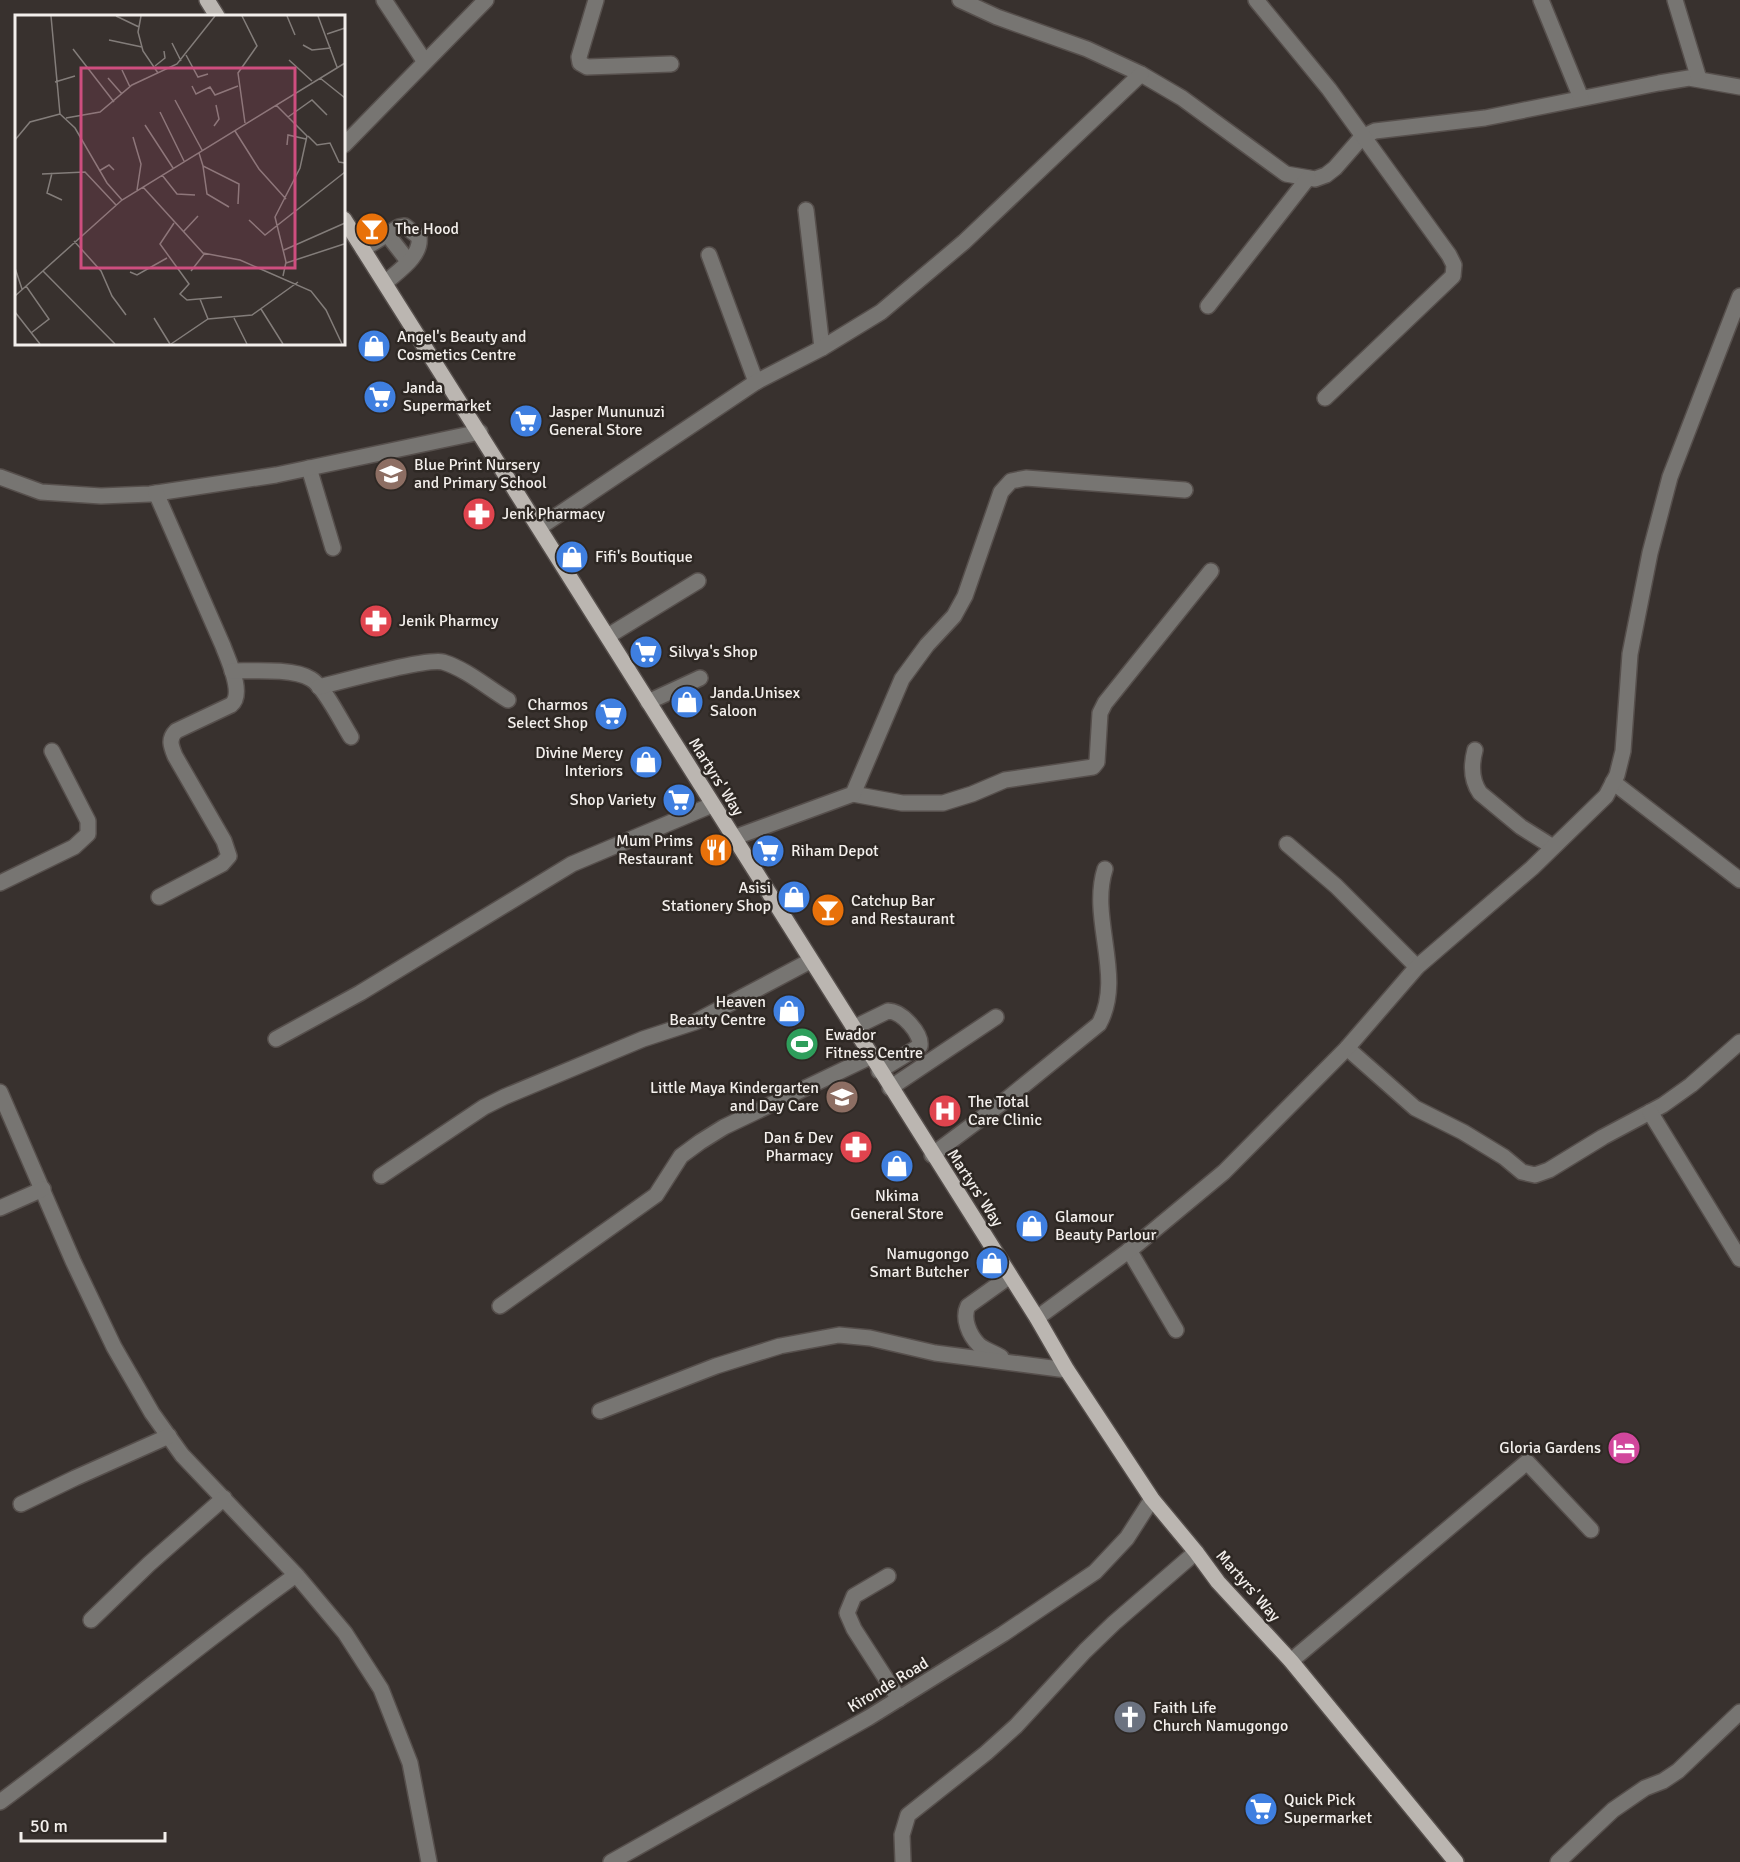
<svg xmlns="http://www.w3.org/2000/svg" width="1740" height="1862" font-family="Signika,sans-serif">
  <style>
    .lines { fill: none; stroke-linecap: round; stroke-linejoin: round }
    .minor-casing { stroke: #564f4c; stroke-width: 18 }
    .major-casing { stroke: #564f4c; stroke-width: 18 }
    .minor { stroke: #777572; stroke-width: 15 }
    .major { stroke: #bbb6b1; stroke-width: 15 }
    .labels { text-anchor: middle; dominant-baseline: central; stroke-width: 5; stroke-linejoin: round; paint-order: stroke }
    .poi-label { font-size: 16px; fill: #f3efec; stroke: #2e2824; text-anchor: start }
    .street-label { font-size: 16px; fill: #f3efec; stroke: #2e2824 }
    .inset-road { fill: none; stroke: #837d7a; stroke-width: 1.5 }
    .view { fill: #ce4e7f; fill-opacity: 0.15; stroke: #ce4e7f; stroke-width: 3 }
    .inset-edge { fill: none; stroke: #f3efec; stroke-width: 3 }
  </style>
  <rect width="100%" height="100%" fill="#38312e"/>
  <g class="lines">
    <g class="minor-casing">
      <g id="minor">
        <polyline points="384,0 425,62"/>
        <polyline points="596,0 579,57 580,63 587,67 671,64"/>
        <polyline points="960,0 997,17 1087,49 1141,74 1182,98 1286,174 1315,179 1326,175 1335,168 1362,137 1375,131 1485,118 1659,83 1689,78 1740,87"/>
        <polyline points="1256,0 1329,89 1449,255 1454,265 1453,276 1325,398"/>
        <polyline points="1541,0 1581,98"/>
        <polyline points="1675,0 1699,79"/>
        <polyline points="344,145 486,0"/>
        <polyline points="806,210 822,348"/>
        <polyline points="387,234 408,261"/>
        <path d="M363,249L399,227L405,226L419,237C422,256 398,271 385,283"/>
        <polyline points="709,255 756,382"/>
        <polyline points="1208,306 1308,178"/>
        <polyline points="309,468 333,548"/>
        <polyline points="0,477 41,492 101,496 150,494 276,475 480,432"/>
        <path d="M156,493L223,646C228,660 245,694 231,705L176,731C168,739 171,746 175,756L224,841L229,856L222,864L159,897"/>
        <polyline points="540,527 756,382 822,348 881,312 964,242 1141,74"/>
        <polyline points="608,636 698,581"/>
        <path d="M232,671C253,671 294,668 311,679C324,686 342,723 351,737"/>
        <path d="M319,687C342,681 426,658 443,662C466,669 488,688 508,700"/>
        <polyline points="648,702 700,678"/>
        <path d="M1475,750C1471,765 1471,780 1480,793L1521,827L1553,847"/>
        <polyline points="1613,782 1740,880"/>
        <polyline points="853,794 902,803 943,803 972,794 1005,780 1093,767 1097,762 1100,713 1105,703 1211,571"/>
        <polyline points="733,838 853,794 902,679 927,645 954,616 965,596 1001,492 1011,481 1026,478 1185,490"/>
        <polyline points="1287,844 1336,886 1417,967"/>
        <polyline points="0,883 74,847 88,834 88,821 52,751"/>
        <path d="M853,1028L888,1011C902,1011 922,1034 920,1046L879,1071"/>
        <polyline points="276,1039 360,993 572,864 712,805"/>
        <polyline points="1347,1048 1415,1108 1463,1132 1504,1157 1522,1172 1535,1175 1549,1170 1603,1137 1663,1105 1691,1085 1740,1042"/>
        <polyline points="890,1088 996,1017"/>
        <polyline points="0,1092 73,1261 114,1347 152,1413 182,1455 298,1577 345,1633 381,1689 410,1763 429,1862"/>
        <polyline points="1650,1112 1740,1259"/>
        <path d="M932,1155L1007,1099L1099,1024C1125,977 1089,919 1105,869"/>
        <polyline points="381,1176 484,1107 504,1097 643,1039 695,1022 810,961"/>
        <polyline points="0,1208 43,1189"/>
        <polyline points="1129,1250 1176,1330"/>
        <polyline points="500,1306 656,1195 681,1156 700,1142 724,1127 870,1057"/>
        <polyline points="1037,1318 1135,1246 1224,1172 1347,1048 1417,967 1532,868 1606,796 1617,775 1623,751 1630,654 1650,553 1670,477 1740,296"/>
        <path d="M1001,1357C994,1353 985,1350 979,1345C969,1335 962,1318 968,1306L1010,1276"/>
        <polyline points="600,1411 716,1366 780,1346 839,1335 870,1338 935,1353 1067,1370"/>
        <polyline points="21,1504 75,1478 169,1436"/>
        <polyline points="888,1576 854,1596 847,1613 854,1629 899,1699"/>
        <polyline points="91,1620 149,1564 224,1498"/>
        <polyline points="1291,1661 1527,1462 1591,1530"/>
        <path d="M0,1802C100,1728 195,1647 296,1575"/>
        <polyline points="611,1862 868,1718 1003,1634 1095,1572 1127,1538 1152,1499"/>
        <polyline points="903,1862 902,1835 908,1815 986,1753 1016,1726 1085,1651 1114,1623 1196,1552"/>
        <polyline points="1558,1862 1613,1810 1645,1788 1663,1781 1678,1771 1740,1712"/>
      </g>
    </g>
    <g class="major-casing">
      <g id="major">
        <polyline points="207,0 217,16"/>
        <path d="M344,219C576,584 803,953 1037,1318L1067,1370L1152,1499L1196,1552L1218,1582L1291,1661L1456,1862"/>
      </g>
    </g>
    <use href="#minor" class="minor"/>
    <use href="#major" class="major"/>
  </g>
  <defs>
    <g id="bar-disc" transform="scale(1.725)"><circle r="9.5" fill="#e8710a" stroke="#2e2824"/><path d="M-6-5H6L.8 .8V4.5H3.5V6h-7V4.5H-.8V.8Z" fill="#fff"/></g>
    <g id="shop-disc" transform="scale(1.725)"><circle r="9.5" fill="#3f7fe0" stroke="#2e2824"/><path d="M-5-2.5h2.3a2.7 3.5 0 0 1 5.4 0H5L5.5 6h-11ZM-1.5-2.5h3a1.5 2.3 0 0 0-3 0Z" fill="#fff"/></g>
    <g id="supermarket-disc" transform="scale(1.725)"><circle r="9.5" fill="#3f7fe0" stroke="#2e2824"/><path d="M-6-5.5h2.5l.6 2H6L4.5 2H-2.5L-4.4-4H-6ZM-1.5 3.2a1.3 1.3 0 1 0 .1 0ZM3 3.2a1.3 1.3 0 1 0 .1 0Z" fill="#fff"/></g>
    <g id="school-disc" transform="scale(1.725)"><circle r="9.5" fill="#8d6e63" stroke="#2e2824"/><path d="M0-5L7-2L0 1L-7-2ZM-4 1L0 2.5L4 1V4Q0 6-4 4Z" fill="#fff"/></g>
    <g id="pharmacy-disc" transform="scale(1.725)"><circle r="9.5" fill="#e0444e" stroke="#2e2824"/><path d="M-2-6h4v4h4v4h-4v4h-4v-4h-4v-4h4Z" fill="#fff"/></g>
    <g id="restaurant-disc" transform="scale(1.725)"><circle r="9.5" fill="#e8710a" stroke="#2e2824"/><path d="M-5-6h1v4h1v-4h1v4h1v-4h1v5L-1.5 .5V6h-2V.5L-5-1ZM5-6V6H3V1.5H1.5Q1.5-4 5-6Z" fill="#fff"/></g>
    <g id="stadium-disc" transform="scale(1.725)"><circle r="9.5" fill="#2e9e5b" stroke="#2e2824"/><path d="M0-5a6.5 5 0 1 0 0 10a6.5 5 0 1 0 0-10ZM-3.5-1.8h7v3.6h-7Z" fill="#fff"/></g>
    <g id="hospital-disc" transform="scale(1.725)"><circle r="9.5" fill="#e0444e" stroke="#2e2824"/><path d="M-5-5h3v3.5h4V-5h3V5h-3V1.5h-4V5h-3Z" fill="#fff"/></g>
    <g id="hotel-disc" transform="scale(1.725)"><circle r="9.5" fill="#d1479c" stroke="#2e2824"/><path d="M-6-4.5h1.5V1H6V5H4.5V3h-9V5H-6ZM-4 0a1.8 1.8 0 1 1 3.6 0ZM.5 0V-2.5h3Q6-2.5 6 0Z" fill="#fff"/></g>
    <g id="church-disc" transform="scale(1.725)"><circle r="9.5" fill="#6b7280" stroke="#2e2824"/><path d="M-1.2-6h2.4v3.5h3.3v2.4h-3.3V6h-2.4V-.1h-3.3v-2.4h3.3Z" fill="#fff"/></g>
  </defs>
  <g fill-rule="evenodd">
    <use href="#bar-disc" x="372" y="229"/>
    <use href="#shop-disc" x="374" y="346"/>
    <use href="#supermarket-disc" x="380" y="397"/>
    <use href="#supermarket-disc" x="526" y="421"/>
    <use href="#school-disc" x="391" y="474"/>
    <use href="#pharmacy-disc" x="479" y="514"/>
    <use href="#shop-disc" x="572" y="557"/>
    <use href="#pharmacy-disc" x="376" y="621"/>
    <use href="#supermarket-disc" x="646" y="652"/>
    <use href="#shop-disc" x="687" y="702"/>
    <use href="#supermarket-disc" x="611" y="714"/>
    <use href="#shop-disc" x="646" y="762"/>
    <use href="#supermarket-disc" x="679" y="800"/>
    <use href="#restaurant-disc" x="716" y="850"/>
    <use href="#supermarket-disc" x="768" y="851"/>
    <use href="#shop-disc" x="794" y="897"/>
    <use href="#bar-disc" x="828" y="910"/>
    <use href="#shop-disc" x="789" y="1011"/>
    <use href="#stadium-disc" x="802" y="1044"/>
    <use href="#school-disc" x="842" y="1097"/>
    <use href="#hospital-disc" x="945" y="1111"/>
    <use href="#pharmacy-disc" x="856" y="1147"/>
    <use href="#shop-disc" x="897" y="1166"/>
    <use href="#shop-disc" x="1032" y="1226"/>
    <use href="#shop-disc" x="992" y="1263"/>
    <use href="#hotel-disc" x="1624" y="1448"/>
    <use href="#church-disc" x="1130" y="1717"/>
    <use href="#supermarket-disc" x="1261" y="1809"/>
  </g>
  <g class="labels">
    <g class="poi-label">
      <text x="395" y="229">The Hood</text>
      <text x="397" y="337">Angel's Beauty and<tspan x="397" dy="18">Cosmetics Centre</tspan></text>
      <text x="403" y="388">Janda<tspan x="403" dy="18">Supermarket</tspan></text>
      <text x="549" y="412">Jasper Mununuzi<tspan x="549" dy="18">General Store</tspan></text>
      <text x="414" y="465">Blue Print Nursery<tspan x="414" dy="18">and Primary School</tspan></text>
      <text x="502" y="514">Jenk Pharmacy</text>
      <text x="595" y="557">Fifi's Boutique</text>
      <text x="399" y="621">Jenik Pharmcy</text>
      <text x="669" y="652">Silvya's Shop</text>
      <text x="710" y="693">Janda.Unisex<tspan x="710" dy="18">Saloon</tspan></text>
      <text x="588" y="705" text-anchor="end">Charmos<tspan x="588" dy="18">Select Shop</tspan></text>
      <text x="623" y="753" text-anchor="end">Divine Mercy<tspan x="623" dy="18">Interiors</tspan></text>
      <text x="656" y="800" text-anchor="end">Shop Variety</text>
      <text x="693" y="841" text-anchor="end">Mum Prims<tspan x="693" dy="18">Restaurant</tspan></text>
      <text x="791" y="851">Riham Depot</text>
      <text x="771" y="888" text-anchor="end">Asisi<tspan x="771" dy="18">Stationery Shop</tspan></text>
      <text x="851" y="901">Catchup Bar<tspan x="851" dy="18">and Restaurant</tspan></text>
      <text x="766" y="1002" text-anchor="end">Heaven<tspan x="766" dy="18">Beauty Centre</tspan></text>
      <text x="825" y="1035">Ewador<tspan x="825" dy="18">Fitness Centre</tspan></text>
      <text x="819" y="1088" text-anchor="end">Little Maya Kindergarten<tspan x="819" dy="18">and Day Care</tspan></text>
      <text x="968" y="1102">The Total<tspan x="968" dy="18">Care Clinic</tspan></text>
      <text x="833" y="1138" text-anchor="end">Dan &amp; Dev<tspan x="833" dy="18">Pharmacy</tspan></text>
      <text x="897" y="1196" text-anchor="middle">Nkima<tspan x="897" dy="18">General Store</tspan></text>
      <text x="1055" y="1217">Glamour<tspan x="1055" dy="18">Beauty Parlour</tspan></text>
      <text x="969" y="1254" text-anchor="end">Namugongo<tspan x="969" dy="18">Smart Butcher</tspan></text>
      <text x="1601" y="1448" text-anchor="end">Gloria Gardens</text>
      <text x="1153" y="1708">Faith Life<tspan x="1153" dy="18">Church Namugongo</tspan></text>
      <text x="1284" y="1800">Quick Pick<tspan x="1284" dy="18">Supermarket</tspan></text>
    </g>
    <g class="street-label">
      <text transform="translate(716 777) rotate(58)">Martyrs' Way</text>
      <text transform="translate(975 1188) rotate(57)">Martyrs' Way</text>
      <text transform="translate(1248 1586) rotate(49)">Martyrs' Way</text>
      <text transform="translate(888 1685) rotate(-31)">Kironde Road</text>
    </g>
  </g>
  <g transform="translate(15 15)">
    <rect width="330" height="330" fill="#38312e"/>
    <path class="inset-road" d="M36,1L45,99L60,113L92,168L107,185M101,1L124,12M126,1L123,17L128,36L143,58M227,1L242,31L223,58L230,108M272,1L280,20M303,1L322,52M312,19L330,13M94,25L127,32M157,28L166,46M288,30L297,35L316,33M58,34L99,87M171,40L183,62L193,59M274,45L297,66M140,51L150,43L149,36M107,55L115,72M93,63L107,79M305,63L330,83M40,67L60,61M177,71L181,79L195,72L200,80L223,71M160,85L187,135M261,90L292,121L285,153L260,202L271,247L268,261M145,97L169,146M273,102L297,85L312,100M51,103L85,97L117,70L162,49L200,1M130,110L158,153M199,111L204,104L201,90M220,116L244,154L271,184M293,121L302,130L315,128L324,147L330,148M118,122L126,149L122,175M0,125L15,107L45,99M272,130L273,120L291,124M184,138L188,151L224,169L223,189M188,151L192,179L214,192M84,156L94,150L99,155M37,158L32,178L47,185M27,159L70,157L101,190M147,160L162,179L180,180M128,172L188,238L225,245L296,276L311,295L327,329M234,205L250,220L330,157M159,208L145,229L174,269L165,279L172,285L207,282M169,216L183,201M59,226L86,256L97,281L111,300M269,235L330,208M271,248L329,229M0,253L7,274M28,256L100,329M176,256L190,238M115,257L122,260L152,243M11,271L34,304L16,318M0,281L107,185L330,48M185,284L193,304M246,294L268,329M0,297L25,329M139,303L155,329M219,303L232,329M156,329L193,304L237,300L283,267"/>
    <path class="view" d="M66,53H280V253H66Z"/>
    <rect width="330" height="330" class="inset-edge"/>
  </g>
  <path d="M21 1832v9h144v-9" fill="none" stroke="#f3efec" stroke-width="3"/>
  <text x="30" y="1832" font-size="18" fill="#f3efec" stroke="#2e2824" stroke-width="4.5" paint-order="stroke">50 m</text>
</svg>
